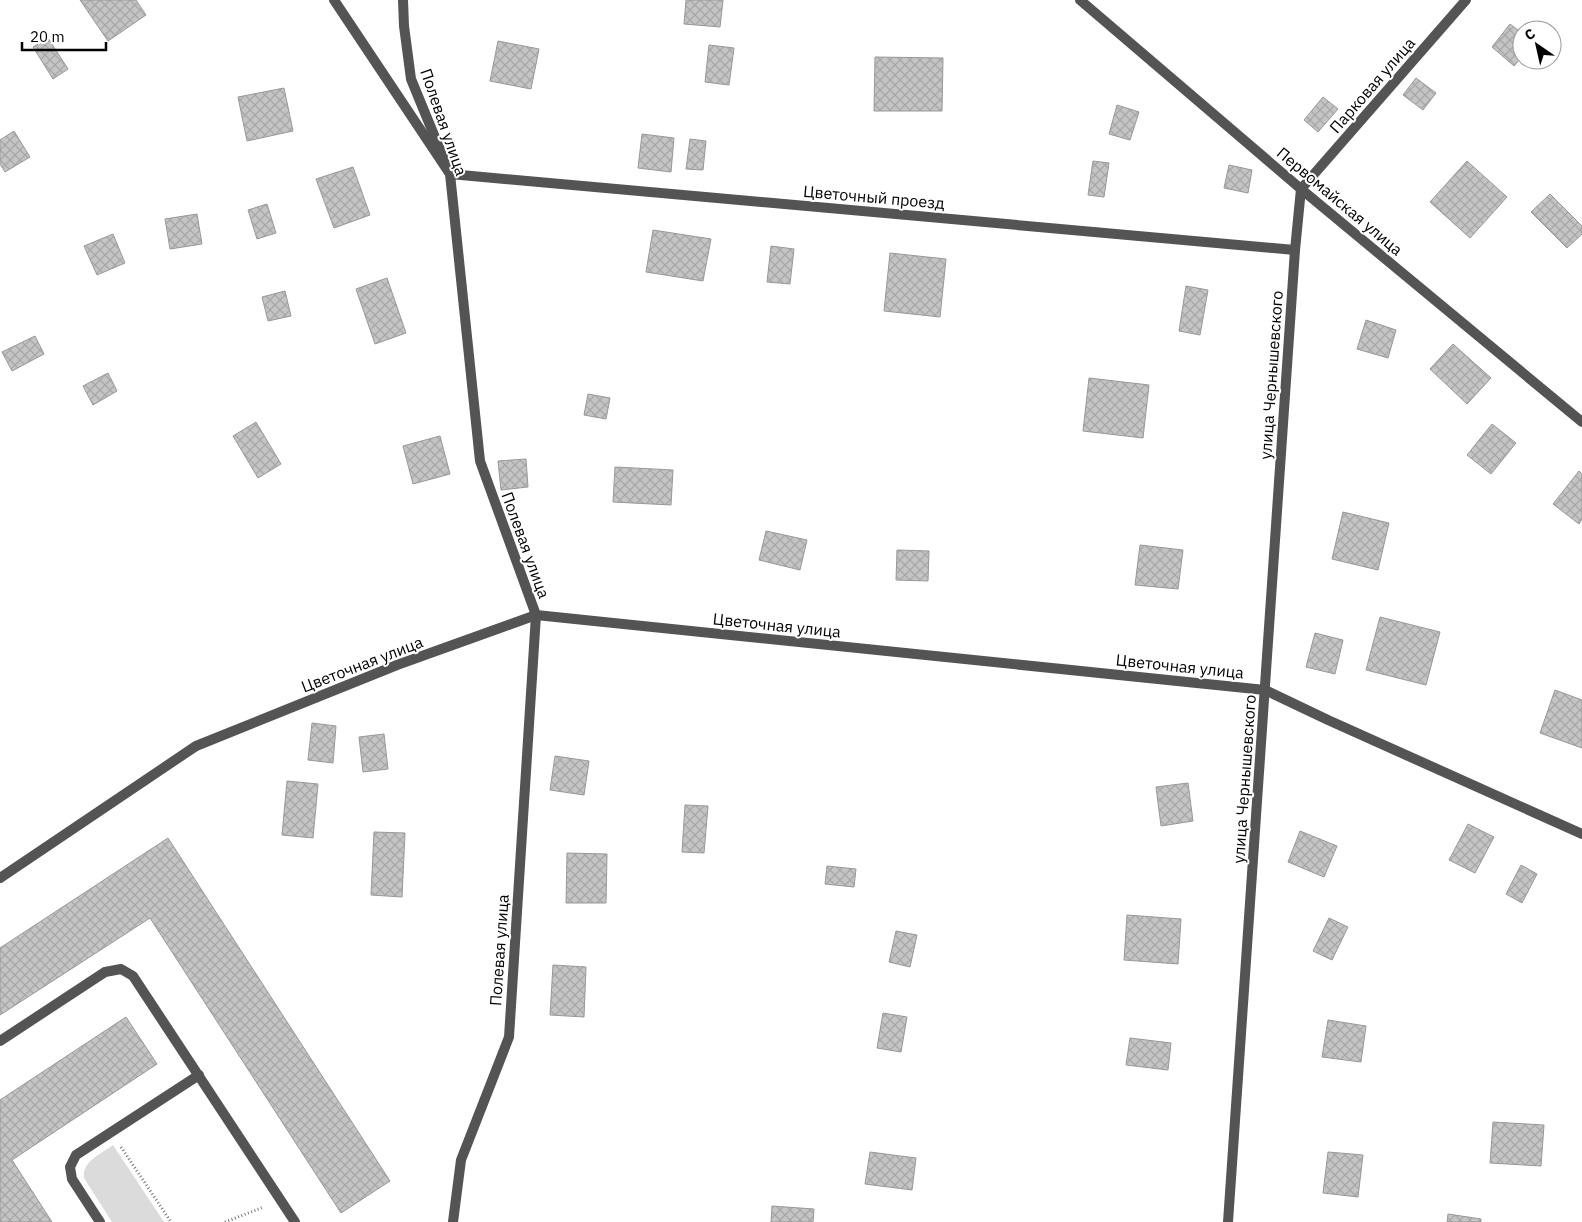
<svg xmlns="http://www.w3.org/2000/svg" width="1582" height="1222" font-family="'IBM Plex Sans',sans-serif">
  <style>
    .park { fill: #dbdbdb }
    .building { fill: url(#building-cross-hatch); stroke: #989898 }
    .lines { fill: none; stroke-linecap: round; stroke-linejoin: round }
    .path { stroke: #767676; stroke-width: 3; stroke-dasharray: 1 2.5; stroke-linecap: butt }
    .service { stroke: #545454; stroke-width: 10 }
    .minor { stroke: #545454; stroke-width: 10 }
    .labels { text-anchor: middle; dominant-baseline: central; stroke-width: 4; stroke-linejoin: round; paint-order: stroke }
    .street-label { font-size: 16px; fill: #000; stroke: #fff }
  </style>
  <defs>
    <pattern id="building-cross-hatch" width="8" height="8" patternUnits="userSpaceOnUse" patternTransform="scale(1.25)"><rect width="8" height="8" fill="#c4c4c4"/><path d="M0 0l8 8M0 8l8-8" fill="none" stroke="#a7a7a7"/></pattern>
  </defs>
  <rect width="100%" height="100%" fill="#fff"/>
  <path class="park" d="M113,1145L164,1222H112L84,1178C82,1161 101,1154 113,1145Z"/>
  <g class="building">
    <polygon points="80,0 136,0 146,15 108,41"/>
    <polygon points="686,0 723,0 720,27 684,24"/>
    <polygon points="1510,24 1522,33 1522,57 1514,66 1492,47"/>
    <polygon points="48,38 68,69 53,79 33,47"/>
    <polygon points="498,41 539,49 531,89 490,81"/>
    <polygon points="709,45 734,48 729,85 705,82"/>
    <polygon points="875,57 943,58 942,111 874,111"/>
    <polygon points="1416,78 1436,93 1423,110 1403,95"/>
    <polygon points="284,88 293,131 247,141 238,97"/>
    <polygon points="1323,97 1338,109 1318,132 1304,120"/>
    <polygon points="1117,105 1139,112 1130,140 1109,134"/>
    <polygon points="14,131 30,157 5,172 0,164 0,140"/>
    <polygon points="642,134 674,138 671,172 638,168"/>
    <polygon points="690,139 706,141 703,170 686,169"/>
    <polygon points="1093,161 1109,163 1104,197 1088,195"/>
    <polygon points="1467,161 1507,197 1470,238 1430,202"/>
    <polygon points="1229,165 1252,170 1248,193 1224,188"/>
    <polygon points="353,167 370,215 334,228 316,179"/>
    <polygon points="1550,194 1582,226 1582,234 1567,248 1531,212"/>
    <polygon points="267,204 276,233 257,239 248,210"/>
    <polygon points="197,214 202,244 170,249 165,219"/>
    <polygon points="653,230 711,239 703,281 646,272"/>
    <polygon points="113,234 125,263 97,275 84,246"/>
    <polygon points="771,246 794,249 790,284 767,282"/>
    <polygon points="890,253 946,259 940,317 884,311"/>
    <polygon points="387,278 406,333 375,344 356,289"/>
    <polygon points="1186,286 1208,290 1200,335 1179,331"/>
    <polygon points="285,291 291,316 268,321 262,297"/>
    <polygon points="1366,320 1396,330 1388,358 1357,349"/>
    <polygon points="35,336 44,354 12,371 2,352"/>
    <polygon points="1453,344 1491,378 1467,404 1430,369"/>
    <polygon points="108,373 117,391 93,405 83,386"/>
    <polygon points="1089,378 1149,385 1143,438 1083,431"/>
    <polygon points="588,394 610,398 606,419 584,415"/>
    <polygon points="256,422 281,464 258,478 233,436"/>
    <polygon points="1492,424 1516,443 1491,474 1467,455"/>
    <polygon points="440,436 450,474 413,484 403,446"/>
    <polygon points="526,459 528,487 501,490 498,461"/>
    <polygon points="615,467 673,470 671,505 613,502"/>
    <polygon points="1579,471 1582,474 1582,519 1579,524 1553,504"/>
    <polygon points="1343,512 1389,523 1378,570 1332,559"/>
    <polygon points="766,531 807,540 800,570 759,560"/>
    <polygon points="1140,545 1183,550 1178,589 1135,585"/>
    <polygon points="897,550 929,551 928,581 896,580"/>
    <polygon points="1380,617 1440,632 1426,685 1366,670"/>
    <polygon points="1315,633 1343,640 1335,674 1306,667"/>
    <polygon points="1555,690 1582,700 1582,748 1540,733"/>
    <polygon points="312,723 336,726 333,763 308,760"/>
    <polygon points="384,734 388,769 363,772 359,737"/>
    <polygon points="555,756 589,761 584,795 550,790"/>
    <polygon points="287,781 318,784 313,838 282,835"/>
    <polygon points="1188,783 1193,821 1161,826 1156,787"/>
    <polygon points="685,805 708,806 704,853 682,852"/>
    <polygon points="1468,824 1494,837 1475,873 1449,860"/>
    <polygon points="1300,831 1337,846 1324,877 1288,862"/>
    <polygon points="374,832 405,833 402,897 371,895"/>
    <polygon points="168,838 390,1181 341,1213 150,918 0,1015 0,948"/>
    <polygon points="567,853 607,854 606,903 566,903"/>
    <polygon points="1521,865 1537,874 1522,903 1506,894"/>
    <polygon points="827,866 856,869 854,887 825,884"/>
    <polygon points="1127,915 1181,919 1178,964 1124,960"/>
    <polygon points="1329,918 1348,927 1332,960 1313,951"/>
    <polygon points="896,931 917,935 910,967 889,962"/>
    <polygon points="553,965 586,967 584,1017 550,1015"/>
    <polygon points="883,1013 907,1017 901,1052 877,1048"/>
    <polygon points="126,1017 157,1064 12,1160 52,1222 0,1222 0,1100"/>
    <polygon points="1328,1020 1366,1026 1361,1062 1322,1057"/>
    <polygon points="1130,1038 1171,1043 1168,1070 1126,1065"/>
    <polygon points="1493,1122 1544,1125 1541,1166 1490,1163"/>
    <polygon points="870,1152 916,1158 912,1190 865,1184"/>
    <polygon points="1328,1152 1363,1155 1358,1197 1323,1193"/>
    <polygon points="772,1206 814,1209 813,1222 771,1222"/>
    <polygon points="1448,1214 1481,1219 1481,1222 1447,1222"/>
  </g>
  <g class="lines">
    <g class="path">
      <polyline points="121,1147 171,1222"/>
      <polyline points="225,1222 264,1207"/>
    </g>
    <g class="service">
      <polyline points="334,0 450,174 1295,250"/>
      <polyline points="0,1041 105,972 121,969 133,976 295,1222"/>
      <polyline points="100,1222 72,1179 70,1167 76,1155 199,1075"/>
    </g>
    <g class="minor">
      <polyline points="403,0 404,26 411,79 450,174 480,461 536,615 509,1037 461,1160 453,1222"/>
      <polyline points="1080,0 1301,189 1582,422"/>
      <polyline points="1301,189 1466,0"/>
      <polyline points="0,878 196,746 397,665 536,615 1265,690 1328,720 1582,834"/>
      <polyline points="1228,1222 1295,250 1301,189"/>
    </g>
  </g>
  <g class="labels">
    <g class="street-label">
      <text transform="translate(1372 85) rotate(-49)">Парковая улица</text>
      <text transform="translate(444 122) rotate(71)">Полевая улица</text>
      <text transform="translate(874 197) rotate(5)">Цветочный проезд</text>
      <text transform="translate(1340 201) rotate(40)">Первомайская улица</text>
      <text transform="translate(1271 375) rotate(-86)">улица Чернышевского</text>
      <text transform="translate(526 545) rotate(70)">Полевая улица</text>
      <text transform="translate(777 625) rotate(6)">Цветочная улица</text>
      <text transform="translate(362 664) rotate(-21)">Цветочная улица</text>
      <text transform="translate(1180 666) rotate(6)">Цветочная улица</text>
      <text transform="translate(1244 779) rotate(-86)">улица Чернышевского</text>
      <text transform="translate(499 950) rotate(-86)">Полевая улица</text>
    </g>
  </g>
  <g transform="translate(1537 45) rotate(326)"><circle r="24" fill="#ffffff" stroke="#999999"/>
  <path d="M0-4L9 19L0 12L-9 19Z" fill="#000000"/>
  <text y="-8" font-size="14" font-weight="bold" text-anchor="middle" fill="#000000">С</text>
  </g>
  <path d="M22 42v8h84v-8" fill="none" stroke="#000000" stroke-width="2.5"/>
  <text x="30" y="42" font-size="15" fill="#000000" stroke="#ffffff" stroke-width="4" paint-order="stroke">20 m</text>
</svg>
